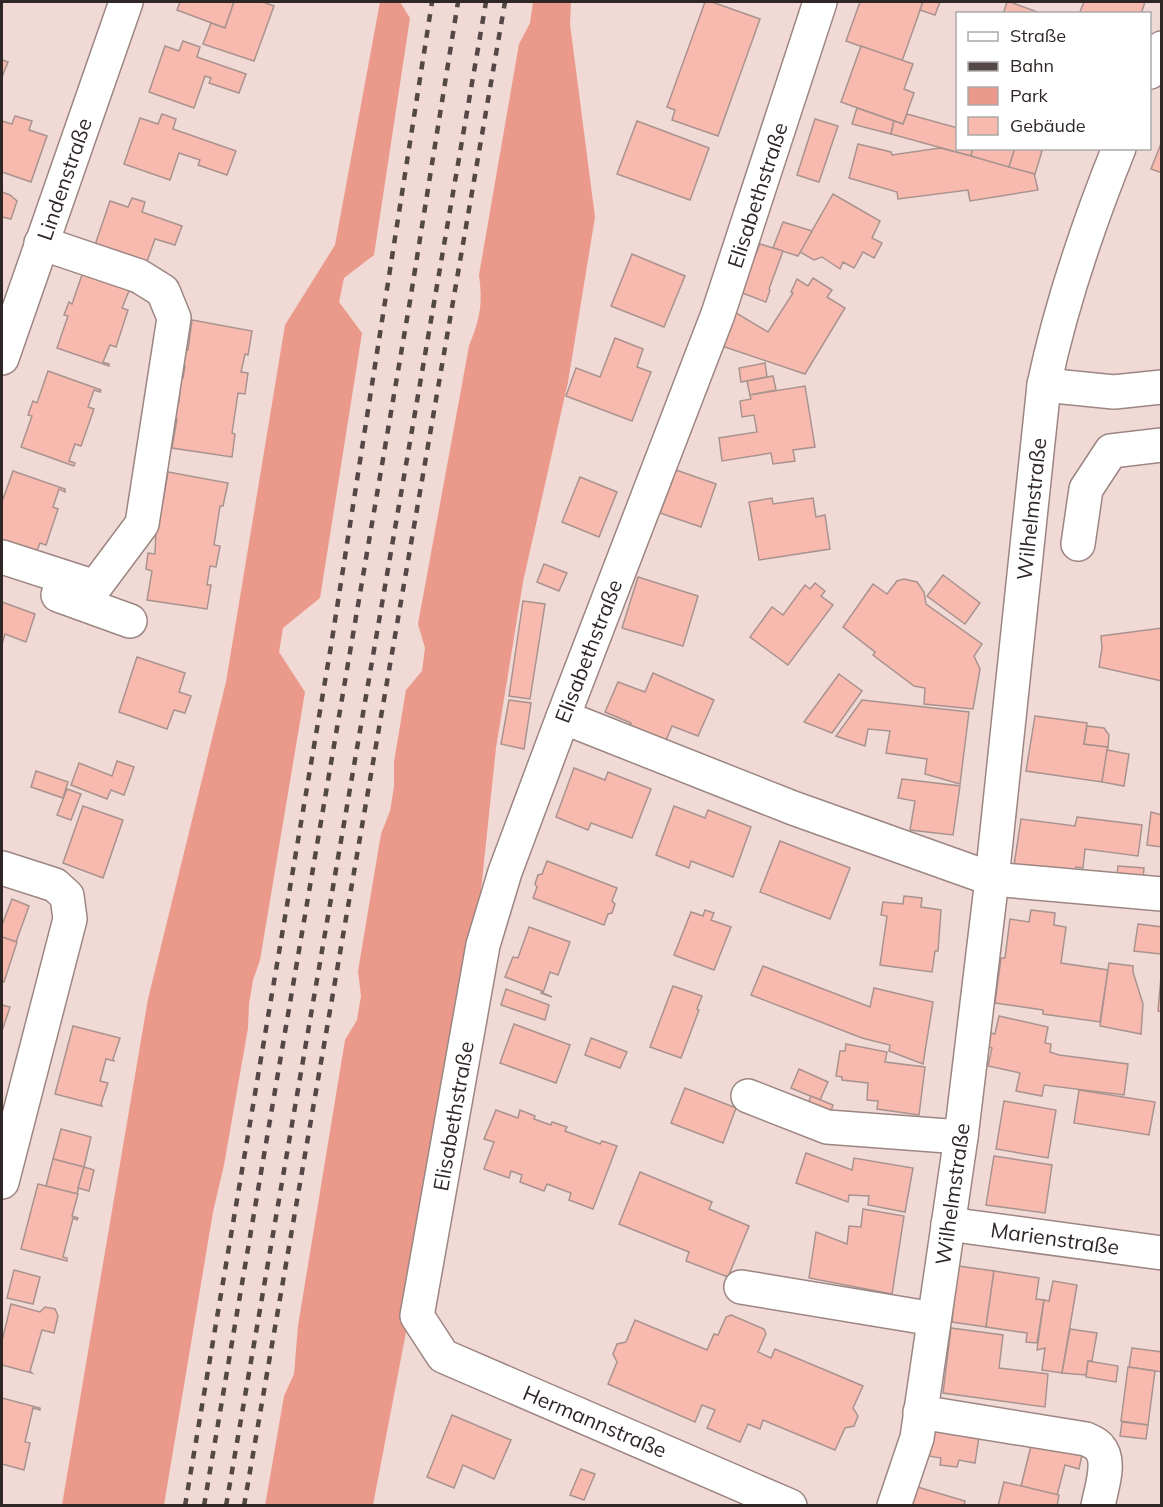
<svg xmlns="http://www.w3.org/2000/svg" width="1163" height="1507" font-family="Mulish,sans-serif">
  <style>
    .green { fill: #ea998b }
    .building { fill: #f8baaf; stroke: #a9938f; stroke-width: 1.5 }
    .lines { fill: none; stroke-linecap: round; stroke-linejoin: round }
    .minor-casing { stroke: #9c8682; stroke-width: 36 }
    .minor { stroke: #fff; stroke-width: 33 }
    .rail { stroke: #534846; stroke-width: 4.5; stroke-dasharray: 8 8; stroke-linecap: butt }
    .labels { text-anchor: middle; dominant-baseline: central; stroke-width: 4.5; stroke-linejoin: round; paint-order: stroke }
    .street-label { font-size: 21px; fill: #2f2725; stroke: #fff }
  </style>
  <rect width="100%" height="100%" fill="#f1d9d5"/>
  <g class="green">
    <polygon points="380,2 400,2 410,18 374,255 344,278 339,302 362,333 320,598 283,628 279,652 305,692 260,960 253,980 249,1004 248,1028 224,1165 213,1212 164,1505 62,1505 148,999 226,682 285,325 335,245"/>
    <path d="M533,2H571L570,24L595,217L568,382L523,582L496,748L475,947L411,1306L373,1505L265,1506L284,1396L294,1374L298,1326L345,1040L357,1020L361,996L358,971L381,834L390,811L394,787V762L406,690L422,671L425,648L418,624L469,346C480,318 483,305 479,275L519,44L530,23Z"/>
  </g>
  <g class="building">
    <polygon points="180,2 234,2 225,28 177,10"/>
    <polygon points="234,2 263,2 274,6 254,61 203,44 211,23 225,28"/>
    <polygon points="705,2 712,2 760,19 718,136 672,120 675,110 667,107"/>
    <polygon points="860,2 923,2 902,61 846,41"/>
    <polygon points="923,2 940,2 935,15 920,10"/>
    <polygon points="1007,2 1010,2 1043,14 1003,14"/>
    <polygon points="1084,2 1145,2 1141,14 1079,14"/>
    <polygon points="183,41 200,47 197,57 246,74 239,93 209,83 211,78 205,76 194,108 149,92 165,46 179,51"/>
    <polygon points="861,46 913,64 904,89 914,93 903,124 841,102"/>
    <polygon points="2,60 8,62 2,77"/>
    <polygon points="857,108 894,121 891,134 852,124"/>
    <polygon points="162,114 176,119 173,129 236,151 227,175 198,165 200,160 179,153 170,180 124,164 140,118 158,124"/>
    <polygon points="907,114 958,128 958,148 973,148 971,156 891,134 894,121 903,124"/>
    <polygon points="15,116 32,121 29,130 47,136 31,182 2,172 2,121 12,124"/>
    <polygon points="815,119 838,126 819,182 797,175"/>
    <polygon points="637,121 709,148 690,200 617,174"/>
    <polygon points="1162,141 1162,173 1151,169"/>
    <polygon points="858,144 891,152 892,155 940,148 971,156 1034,173 1038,190 970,201 968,190 898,199 897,192 849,178"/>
    <polygon points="973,148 1015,148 1009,167 971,156"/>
    <polygon points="1015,148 1034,148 1042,151 1035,174 1009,167"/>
    <polygon points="2,192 10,195 17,201 11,219 2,217 2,219"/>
    <polygon points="833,194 880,221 872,238 882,243 874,258 863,252 854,268 843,262 840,269 822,257 814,260 800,252"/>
    <polygon points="132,198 145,202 142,212 182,226 175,245 155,239 145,267 94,248 110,201 128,207"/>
    <polygon points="783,222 812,231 798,256 773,248"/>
    <polygon points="760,244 783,251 769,289 770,290 766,302 740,292"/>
    <polygon points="632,254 685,276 664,327 611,306"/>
    <polygon points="83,272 136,291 135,293 129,291 122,308 128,310 116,347 110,345 103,362 109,364 109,366 57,348 68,316 64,315 69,302 72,304"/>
    <polygon points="813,278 832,290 827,297 845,308 805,374 719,345 733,311 768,332 793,293 791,292 797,279 808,286"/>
    <polygon points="192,320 252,331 248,355 245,354 241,372 248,373 245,394 238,393 232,433 235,434 232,457 172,448 177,419 171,418 173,401 179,402 181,377 183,378 185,366 179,365 181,349 188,350"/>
    <polygon points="615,338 643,349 637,367 651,372 632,421 566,396 576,368 600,377"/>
    <polygon points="765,363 767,377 741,382 739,368"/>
    <polygon points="48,371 101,390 100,392 94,390 88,407 94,409 81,446 75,444 69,461 75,463 74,466 21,447 32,416 28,415 33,401 37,403"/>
    <polygon points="773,376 776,390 750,395 747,381"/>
    <polygon points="805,386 815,447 793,450 795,461 773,464 771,453 722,461 719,438 757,432 754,415 742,417 740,401 751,399 750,395"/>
    <polygon points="676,470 716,484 701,527 660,513"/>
    <polygon points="13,471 65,489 65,492 59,489 53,507 58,509 46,545 40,543 33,561 2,551 2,502"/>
    <polygon points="168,472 228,483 223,506 220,506 214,545 220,546 216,567 210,566 207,585 211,585 207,609 147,600 152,571 146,569 148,553 155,554 156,529 158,529 160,518 154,517 157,501 163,502"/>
    <polygon points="580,477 617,492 599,537 562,522"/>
    <polygon points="772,498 773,504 813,498 816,517 825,515 830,549 759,560 749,502"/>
    <polygon points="544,564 567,573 559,591 537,582"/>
    <polygon points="943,575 980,603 965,624 927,596"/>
    <polygon points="638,577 698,596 683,646 622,628"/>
    <polygon points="904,579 917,582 924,592 926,604 982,644 974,656 980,669 973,709 924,704 925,688 914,686 873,655 875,652 843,627 873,584 887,594 897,581"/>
    <polygon points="815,583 825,591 821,596 833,605 788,665 750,637 772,607 783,615 805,585 810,589"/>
    <polygon points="523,601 545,604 530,699 509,696"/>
    <polygon points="2,602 35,614 26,642 5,634 2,644"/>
    <polygon points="1162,628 1162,681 1099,667 1102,648 1101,636"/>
    <polygon points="137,657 185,673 179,692 191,696 185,713 174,710 167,729 119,712"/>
    <polygon points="653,673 714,700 698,736 672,726 664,745 628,730 631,723 605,712 618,682 645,692"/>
    <polygon points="839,674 862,691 832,733 804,722"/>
    <polygon points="509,700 531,703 524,749 501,744"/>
    <polygon points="862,700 969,712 960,784 925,774 927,759 886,753 890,731 868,729 865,746 836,736"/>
    <polygon points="1035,716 1087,723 1084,744 1108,747 1102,782 1026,771"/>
    <polygon points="1087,726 1104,728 1109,735 1108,747 1084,744"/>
    <polygon points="1107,750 1129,754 1124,786 1102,782"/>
    <polygon points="117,761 134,767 124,795 111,790 107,799 71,785 79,763 112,776"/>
    <polygon points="574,768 605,780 608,772 651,789 632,838 591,823 588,830 556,817"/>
    <polygon points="36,771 68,782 63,798 31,787"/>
    <polygon points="902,779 960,786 953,835 910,830 915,801 898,798"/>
    <polygon points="67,789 81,794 71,820 57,815"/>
    <polygon points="83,806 123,820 103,878 63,863"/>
    <polygon points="674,806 705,818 708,810 751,827 733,877 691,861 689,868 656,855"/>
    <polygon points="1151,812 1162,815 1162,847 1147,845"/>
    <polygon points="1077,817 1142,825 1138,856 1085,849 1083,868 1076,867 1075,881 1013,872 1021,819 1075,826"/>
    <polygon points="780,841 850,868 830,919 760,892"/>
    <polygon points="547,861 617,888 612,901 615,904 612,913 608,914 604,925 533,898 537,887 535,884 538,875 542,874"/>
    <polygon points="1118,866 1144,868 1142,887 1116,885"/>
    <polygon points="904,896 922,898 921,907 941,910 938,951 935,951 932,972 880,965 887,916 881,915 883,902 903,904"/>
    <polygon points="12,899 29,906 16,942 2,937 2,925"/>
    <polygon points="705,910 714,913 711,920 731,927 714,970 674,955 691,912 703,916"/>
    <polygon points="1031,910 1055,913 1054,925 1066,927 1061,963 1108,970 1100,1022 1043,1014 1043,1010 995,1003 1001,958 1005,958 1010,919 1029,922"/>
    <polygon points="1138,924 1162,927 1161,954 1134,951"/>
    <polygon points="529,927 570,942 558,975 550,972 543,993 552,997 541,993 542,991 505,977 513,957 518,958"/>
    <polygon points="2,937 17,942 4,982 2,981"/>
    <polygon points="1109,963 1133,966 1133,972 1143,1004 1141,1034 1100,1026"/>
    <polygon points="763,966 870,1007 874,988 933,1002 923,1064 889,1051 890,1045 862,1038 751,995"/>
    <polygon points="1162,966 1162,1012 1158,1011"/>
    <polygon points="673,986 702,996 697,1009 699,1010 681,1058 650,1047"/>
    <polygon points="506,989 549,1005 545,1020 501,1005"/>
    <polygon points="2,1005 10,1007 3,1028 2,1028"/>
    <polygon points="999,1016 1048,1027 1045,1043 1051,1044 1050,1052 1059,1055 1128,1064 1124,1095 1044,1085 1042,1096 1016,1091 1020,1073 988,1066 992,1048 983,1045 986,1032 995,1034"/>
    <polygon points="514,1024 570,1045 556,1083 500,1063"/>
    <polygon points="73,1026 120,1038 113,1059 114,1061 106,1059 100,1081 108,1083 101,1104 102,1106 55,1094"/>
    <polygon points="591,1038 627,1052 620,1068 585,1055"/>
    <polygon points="846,1044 887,1052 885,1062 925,1067 919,1115 877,1109 878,1101 867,1100 868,1083 842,1080 842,1077 836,1076 840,1051 845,1051"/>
    <polygon points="799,1069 828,1082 820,1100 791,1088"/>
    <polygon points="685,1088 736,1108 723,1143 671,1123"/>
    <polygon points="1079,1090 1155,1102 1149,1135 1074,1123"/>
    <polygon points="811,1096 833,1105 829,1117 806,1109"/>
    <polygon points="1004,1101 1056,1110 1048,1158 996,1149"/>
    <polygon points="496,1110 518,1118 520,1110 535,1116 534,1119 551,1125 552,1122 567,1127 565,1131 600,1144 602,1141 617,1146 593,1209 569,1200 571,1193 547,1184 544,1191 520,1182 522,1175 511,1171 509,1178 484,1169 494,1142 484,1139"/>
    <polygon points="61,1129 91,1137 84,1167 53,1159"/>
    <polygon points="806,1153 852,1170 854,1158 913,1168 905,1212 868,1205 869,1196 849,1195 848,1202 796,1183"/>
    <polygon points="994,1156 1052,1165 1045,1213 986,1205"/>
    <polygon points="53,1159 84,1167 77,1194 46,1186"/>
    <polygon points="84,1167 94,1170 89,1191 78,1188"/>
    <polygon points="640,1172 712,1202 709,1209 749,1226 728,1277 686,1261 689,1252 619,1224"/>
    <polygon points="38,1184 78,1194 72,1216 78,1218 77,1220 73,1218 63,1257 67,1258 67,1261 21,1249"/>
    <polygon points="863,1209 904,1216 892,1294 809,1278 816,1232 847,1244 849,1226 861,1227"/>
    <polygon points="958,1266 994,1271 986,1327 952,1322"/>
    <polygon points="14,1270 40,1277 33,1304 7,1298"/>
    <polygon points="994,1271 1039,1278 1036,1299 1044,1300 1037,1343 1026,1342 1027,1333 986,1327"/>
    <polygon points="1053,1281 1077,1285 1062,1373 1042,1370 1045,1348 1037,1350 1044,1300 1049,1301"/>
    <polygon points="11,1304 40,1312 45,1307 55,1309 58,1316 54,1333 42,1330 30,1371 32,1373 2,1365 2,1341"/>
    <polygon points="731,1315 764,1329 766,1334 758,1352 771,1358 775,1349 863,1386 853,1408 858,1416 854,1426 845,1428 835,1450 763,1420 760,1429 748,1424 740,1442 707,1428 715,1410 702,1405 695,1422 608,1384 617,1362 613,1354 617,1344 626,1342 635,1320 707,1350 714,1334 718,1335 726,1317"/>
    <polygon points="951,1328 1003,1335 999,1368 1048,1374 1045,1407 943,1393"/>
    <polygon points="1070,1329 1097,1333 1092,1361 1088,1361 1086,1375 1062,1373"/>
    <polygon points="1132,1348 1162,1352 1162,1372 1129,1367"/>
    <polygon points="1088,1361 1118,1366 1116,1382 1086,1377"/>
    <polygon points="1128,1367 1155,1371 1148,1425 1121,1421"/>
    <polygon points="2,1398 40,1408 40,1410 33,1408 25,1442 30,1443 24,1470 2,1464"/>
    <polygon points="452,1415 511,1440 494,1479 463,1465 454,1488 427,1477"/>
    <polygon points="928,1422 980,1430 975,1463 959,1460 957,1467 940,1465 941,1458 923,1455"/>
    <polygon points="1122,1422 1148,1425 1146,1439 1120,1436"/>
    <polygon points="1033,1438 1083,1450 1079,1469 1065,1465 1057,1495 1021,1486"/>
    <polygon points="581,1469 595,1474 584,1500 570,1495"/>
    <polygon points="1004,1482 1059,1495 1057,1506 998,1506"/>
    <polygon points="914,1486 965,1501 964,1506 909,1506"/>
  </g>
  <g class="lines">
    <g class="minor-casing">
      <g id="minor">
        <polyline points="1150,72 1162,48"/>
        <polyline points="2,358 126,2"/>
        <polyline points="1044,385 1114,392 1162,387"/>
        <polyline points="1078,544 1086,489 1111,451 1162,445"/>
        <polyline points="2,557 95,587 142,524 174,318 163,291 139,276 41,243"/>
        <polyline points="58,595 130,621"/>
        <polyline points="563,717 793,808 992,879 1162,894"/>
        <polyline points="2,868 55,885 67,896 70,919 2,1182"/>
        <polyline points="748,1096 827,1127 961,1137"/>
        <polyline points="948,1224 1162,1253"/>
        <polyline points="741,1287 934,1319"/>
        <path d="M920,1412L1086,1439C1090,1441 1096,1443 1099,1447C1112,1461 1101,1489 1098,1506"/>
        <polyline points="790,1506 443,1356 417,1316 483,945 505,872 563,717 718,314 820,2"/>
        <path d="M894,1506L917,1438L961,1137L992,879L1044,385C1061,304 1088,225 1119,148"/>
      </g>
    </g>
    <use href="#minor" class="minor"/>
    <g class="rail">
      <polyline points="185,1506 331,646 432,2"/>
      <polyline points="204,1506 410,301 458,2"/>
      <polyline points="226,1506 486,2"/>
      <polyline points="244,1506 505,2"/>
    </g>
  </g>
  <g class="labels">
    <g class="street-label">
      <text transform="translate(64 179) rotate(-71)">Lindenstraße</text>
      <text transform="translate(757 195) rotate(-72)">Elisabethstraße</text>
      <text transform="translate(1031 509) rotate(-84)">Wilhelmstraße</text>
      <text transform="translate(588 651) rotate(-69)">Elisabethstraße</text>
      <text transform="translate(453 1116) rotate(-80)">Elisabethstraße</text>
      <text transform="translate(952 1194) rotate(-82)">Wilhelmstraße</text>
      <text transform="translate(1055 1238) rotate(8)">Marienstraße</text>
      <text transform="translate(595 1421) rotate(23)">Hermannstraße</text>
    </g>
  </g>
  <rect width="1163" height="1507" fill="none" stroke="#2f2725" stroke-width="6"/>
  <rect x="956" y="12" width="195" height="138" fill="#ffffff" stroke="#aca9a8" stroke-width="1.5"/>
  <rect x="968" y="32" width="30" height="9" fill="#ffffff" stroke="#aca9a8" stroke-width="1.5"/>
  <text x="1010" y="42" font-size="18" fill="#2f2725">Straße</text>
  <rect x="968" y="62" width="30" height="9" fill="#534846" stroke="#aca9a8" stroke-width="1.5"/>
  <text x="1010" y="72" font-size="18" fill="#2f2725">Bahn</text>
  <rect x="968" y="87" width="30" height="18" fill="#ea998b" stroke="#aca9a8" stroke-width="1.5"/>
  <text x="1010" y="102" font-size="18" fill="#2f2725">Park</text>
  <rect x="968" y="117" width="30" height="18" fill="#f8baaf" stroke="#aca9a8" stroke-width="1.5"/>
  <text x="1010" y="132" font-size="18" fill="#2f2725">Gebäude</text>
</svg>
